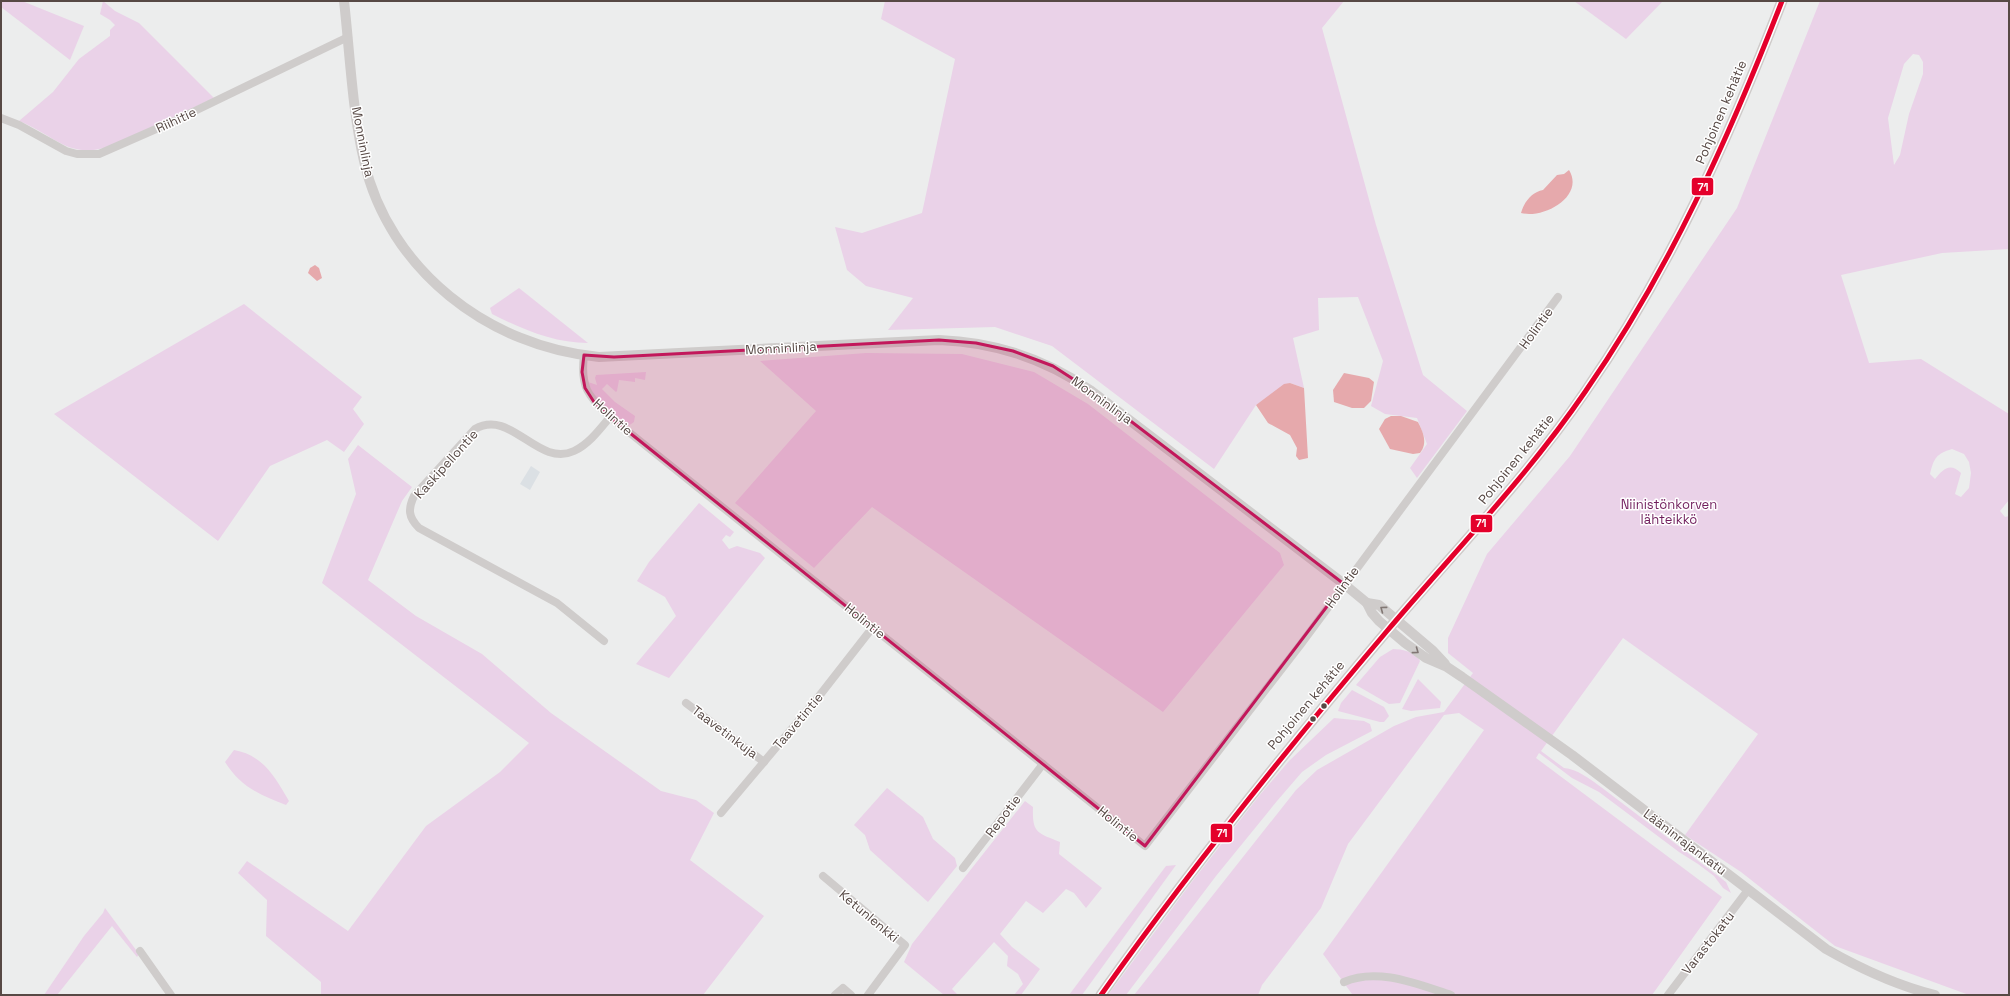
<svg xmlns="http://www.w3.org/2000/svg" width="2010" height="996" font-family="'Space Grotesk',sans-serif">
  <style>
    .green { fill: #ead2e8; fill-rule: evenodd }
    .sand { fill: #dbe0e4 }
    .water { fill: #e6a9ac }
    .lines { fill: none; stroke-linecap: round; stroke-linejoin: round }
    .minor { stroke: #cfcccb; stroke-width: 8 }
    .tertiary { stroke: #cfcccb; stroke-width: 10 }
    .secondary { stroke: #cfcbca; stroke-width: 11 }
    .bus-1-casing { stroke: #fff; stroke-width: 8 }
    .bus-1 { stroke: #e4002b; stroke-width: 5 }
    .oneway { stroke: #817774 }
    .marked { fill: #c2185b; fill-opacity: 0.2; stroke: #c2185b; stroke-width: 3; stroke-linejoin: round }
    .bus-dot { fill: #574945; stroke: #fff; stroke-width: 1.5 }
    .labels { text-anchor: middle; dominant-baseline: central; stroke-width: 3; stroke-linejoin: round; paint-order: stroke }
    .street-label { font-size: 13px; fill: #574945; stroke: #fff }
    .park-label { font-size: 13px; fill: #701d5c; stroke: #fff }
    .line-badge { stroke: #fff; stroke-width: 1.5 }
    .badge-label { font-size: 11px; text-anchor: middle; font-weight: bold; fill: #fff }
  </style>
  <rect width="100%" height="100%" fill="#eceded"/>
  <g class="green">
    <polygon points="1,1 22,1 84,26 70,60 1,7"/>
    <path d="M103,1L115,11L139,23L214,98L116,144C69,162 59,137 19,121L53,92L79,59L110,36V30L115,25L110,20L100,14Z"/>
    <polygon points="885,1 1344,1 1322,28 1376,225 1423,375 1467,411 1417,478 1410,468 1427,444 1417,418 1385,414 1371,406 1383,361 1358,297 1318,298 1319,330 1293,338 1304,388 1290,383 1256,405 1214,469 1052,346 995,327 888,330 913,298 866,286 847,270 835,227 862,233 922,213 955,59 881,19"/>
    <polygon points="1574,1 1663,1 1626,39"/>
    <path d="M1820,1H2009V249L1942,253L1841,275L1869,363L1921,359L2009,414V500L2000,511L2005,517L2009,516V995H1969L1835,946L1741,872L1685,835L1758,734L1623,638L1541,751L1564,768C1577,769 1590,779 1601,787L1726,882L1731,893L1723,888L1714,876L1698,864L1679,852L1599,792L1572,778L1539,753L1536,758L1722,897L1652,995H1351L1352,994L1323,954L1484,730L1459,713L1444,715L1348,844L1321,908L1262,985L1258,995H1134L1296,790L1317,770L1394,726L1416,717L1444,712L1473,673L1448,653V638L1487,554L1570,456L1737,208ZM1913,54L1919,55L1923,62V74L1909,114L1900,155L1894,165L1888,118L1904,64ZM1952,449L1964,454L1969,462L1971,473L1969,488L1961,497L1955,494L1961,473C1950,462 1943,469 1935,479L1930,474C1934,458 1936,454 1952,449Z"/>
    <path d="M519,288L588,343C554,343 522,329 492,314L490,308Z"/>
    <polygon points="244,304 362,397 353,409 364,424 344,452 327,440 270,466 218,541 54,414"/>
    <polygon points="866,353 962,354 1034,372 1088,404 1280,553 1284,565 1163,712 872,507 814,568 735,503 816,411 760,361"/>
    <path d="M646,372L645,380L635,378V382L619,380L617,391L616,392L607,384L602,389L615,402L635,416L634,422L628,426C612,416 594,400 588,382L597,385L595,378L596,375Z"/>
    <polygon points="358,445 412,487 402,501 368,580 416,616 482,654 551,713 661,791 696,800 714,813 690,860 764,916 703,995 321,995 321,982 266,936 267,900 238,873 247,861 348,931 426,826 500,772 529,743 322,583 356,494 348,459"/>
    <polygon points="699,503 734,532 730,537 726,535 722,540 729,549 737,546 760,553 765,558 669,678 636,664 676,616 665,597 637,581 649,562"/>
    <path d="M1393,649C1402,649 1416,652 1420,661L1400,703L1389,704L1356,685L1380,657Z"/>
    <polygon points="1418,679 1441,702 1440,708 1411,711 1402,709"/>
    <polygon points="1352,690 1384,707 1389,716 1384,722 1380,722 1338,711 1341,703"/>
    <polygon points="1334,718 1364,721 1370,724 1372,731 1326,755 1302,772 1277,801 1216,876 1126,995 1108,995 1191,883 1259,796 1289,761"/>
    <path d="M234,750C263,755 275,777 289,801L286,805C259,795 240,786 225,762Z"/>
    <polygon points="887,788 923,817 933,839 955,858 957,866 928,902 870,850 865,835 854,825"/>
    <path d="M1025,801L1033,807C1032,833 1037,833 1060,842L1059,854L1102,888L1086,908L1074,893L1066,889L1043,913L1026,901L1000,934L1012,947L1040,969L1021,995H1014L1023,984L1018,974L1007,966L1008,956L994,942L952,989L958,995H944L904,962L912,944Z"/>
    <polygon points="1176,865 1082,995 1069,995 1166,866"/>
    <polygon points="105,908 139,954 137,957 112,926 57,995 44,995 84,936 103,913"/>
  </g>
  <polygon class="sand" points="531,466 540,472 530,490 520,484"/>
  <g class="water">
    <path d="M1569,170C1585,196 1544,219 1521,213C1524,202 1532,192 1543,190L1557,175L1564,174Z"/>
    <polygon points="315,265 319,268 322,278 317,281 308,273 310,268"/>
    <polygon points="1344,373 1369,378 1374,382 1371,401 1364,408 1352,408 1334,402 1333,390"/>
    <polygon points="1290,383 1304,388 1308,458 1299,460 1296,456 1297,448 1290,435 1268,423 1256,405 1284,384"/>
    <path d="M1391,416H1401L1418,422C1423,432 1428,443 1420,453L1413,454L1390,449L1379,429L1385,419Z"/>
  </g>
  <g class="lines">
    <g class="minor">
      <polyline points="1,118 19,125 66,151 77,154 99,154 172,122 348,37"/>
      <path d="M584,355C580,387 588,396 610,417L1145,846L1301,644L1558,297"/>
      <path d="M604,641L557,603L419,528C408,517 408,509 414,496L475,429C511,408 538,468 574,451C589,444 600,429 610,417"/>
      <polyline points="686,703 764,762"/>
      <polyline points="721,813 816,700 873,627"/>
      <polyline points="963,868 1043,764"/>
      <polyline points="823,876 905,945 868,995"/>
      <polyline points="140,951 171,995"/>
      <path d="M1344,982C1377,967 1417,984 1451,995"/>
      <polyline points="835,995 843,988 851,995"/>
      <polyline points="1668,995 1748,890"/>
    </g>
    <g class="tertiary">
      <path d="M344,1C350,54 352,109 364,161C389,270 489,347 599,357L939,340C995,342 1044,358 1090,390L1344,584L1367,603L1372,613L1379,621L1405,643L1426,658L1447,667L1462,677L1572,755L1826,949C1861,969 1895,985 1935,995"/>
      <polyline points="1367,603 1379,605 1432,650 1445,664"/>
    </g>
    <path class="secondary" d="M1101,995C1190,869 1287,749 1387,631C1454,552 1526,478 1585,392C1669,271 1729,138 1782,1"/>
    <g class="bus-1-casing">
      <path id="bus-1" d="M1101,995C1190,869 1287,749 1387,631C1454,552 1526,478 1585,392C1669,271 1729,138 1782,1"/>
    </g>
    <use href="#bus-1" class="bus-1"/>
  </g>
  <defs><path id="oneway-chevron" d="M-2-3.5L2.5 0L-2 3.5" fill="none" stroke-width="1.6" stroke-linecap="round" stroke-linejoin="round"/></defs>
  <g class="oneway">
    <use href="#oneway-chevron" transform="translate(1383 609) rotate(-143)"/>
    <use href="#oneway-chevron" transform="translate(1416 651) rotate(36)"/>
  </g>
  <path class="marked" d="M939,340L976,343L1013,351L1053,366L1090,390L1344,584L1145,846L610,417L594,402L585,388L582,372L584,355L614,357Z"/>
  <g class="bus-dot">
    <circle cx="1324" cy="706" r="3.5"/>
    <circle cx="1313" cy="719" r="3.5"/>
  </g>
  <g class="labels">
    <g class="street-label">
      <text transform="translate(1721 112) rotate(-67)">Pohjoinen kehätie</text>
      <text transform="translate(176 120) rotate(-25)">Riihitie</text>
      <text transform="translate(363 142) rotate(79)">Monninlinja</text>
      <text transform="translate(1536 328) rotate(-54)">Holintie</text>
      <text transform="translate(781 348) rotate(-3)">Monninlinja</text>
      <text transform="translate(1102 400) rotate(36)">Monninlinja</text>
      <text transform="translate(613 417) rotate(42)">Holintie</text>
      <text transform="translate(1516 459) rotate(-51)">Pohjoinen kehätie</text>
      <text transform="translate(446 464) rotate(-48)">Kaskipellontie</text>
      <text transform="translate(1342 587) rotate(-54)">Holintie</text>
      <text transform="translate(865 621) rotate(39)">Holintie</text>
      <text transform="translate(1306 705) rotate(-50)">Pohjoinen kehätie</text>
      <text transform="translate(798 721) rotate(-50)">Taavetintie</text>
      <text transform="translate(725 732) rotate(37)">Taavetinkuja</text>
      <text transform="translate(1003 816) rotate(-53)">Repotie</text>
      <text transform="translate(1118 824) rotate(39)">Holintie</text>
      <text transform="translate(1685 842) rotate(37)">Lääninrajankatu</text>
      <text transform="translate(869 916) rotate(40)">Ketunlenkki</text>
      <text transform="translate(1708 943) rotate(-52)">Varastokatu</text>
    </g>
    <g class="park-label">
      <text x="1669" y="504">Niinistönkorven<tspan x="1669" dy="15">lähteikkö</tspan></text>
    </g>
  </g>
  <g class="line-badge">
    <rect x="1691" y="177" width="23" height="19" rx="4" fill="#e4002b"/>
    <rect x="1470" y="514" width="23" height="19" rx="4" fill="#e4002b"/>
    <rect x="1210" y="823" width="23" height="20" rx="4" fill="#e4002b"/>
  </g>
  <g class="badge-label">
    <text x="1703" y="191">71</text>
    <text x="1481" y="527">71</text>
    <text x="1222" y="837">71</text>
  </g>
  <rect width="2010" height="996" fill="none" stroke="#574945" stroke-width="4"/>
</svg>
